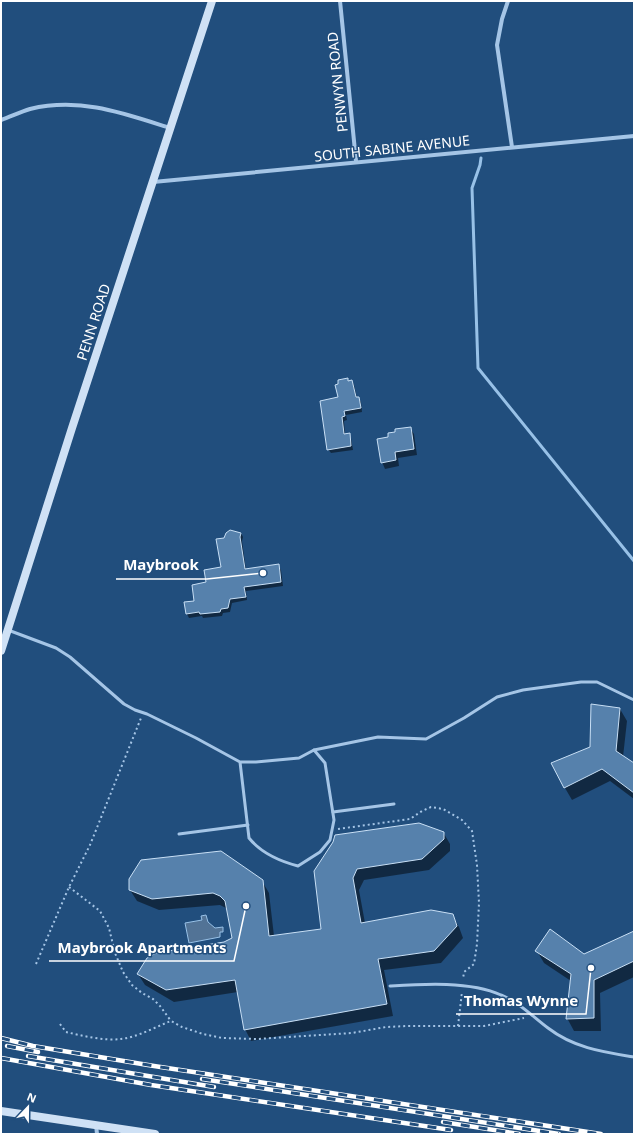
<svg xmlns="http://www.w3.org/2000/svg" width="635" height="1135" font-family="'Noto Sans',sans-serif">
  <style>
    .water { fill: #527396; stroke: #98c1e7 }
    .shadow { fill: #0007 }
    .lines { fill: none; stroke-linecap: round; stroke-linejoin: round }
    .stream { stroke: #98c1e7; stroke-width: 3 }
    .building { fill: #5681ac; stroke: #c8dff5 }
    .path { stroke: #a5c5e6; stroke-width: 2; stroke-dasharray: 2 3; stroke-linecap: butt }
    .lane { stroke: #a5c5e6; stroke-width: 3 }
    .street { stroke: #a5c5e6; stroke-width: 4 }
    .secondary { stroke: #cfe1f5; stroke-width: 8 }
    .rail-casing { stroke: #fff; stroke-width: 4.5 }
    .rail { stroke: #214e7d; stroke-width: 3; stroke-dasharray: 9; stroke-linecap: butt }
    .labels { text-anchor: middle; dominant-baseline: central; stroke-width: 3; stroke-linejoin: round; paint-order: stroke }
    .street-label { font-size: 14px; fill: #fff; stroke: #214e7d }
    .leader { fill: none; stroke: #fff; stroke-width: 1.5 }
    .callout-dot { fill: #fff; stroke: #214e7d; stroke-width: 1.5 }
    .callout-label { font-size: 15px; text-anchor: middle; font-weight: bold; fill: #fff; stroke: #214e7d; stroke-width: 3; stroke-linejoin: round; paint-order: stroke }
  </style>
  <rect width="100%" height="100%" fill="#214e7d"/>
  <polygon class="water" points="206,915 208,922 215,928 223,927 223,932 220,932 220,937 189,943 185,923 202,920 201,916"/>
  <g class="shadow">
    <polygon points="347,379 349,381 352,381 354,385 357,398 358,398 361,402 362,412 346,415 347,420 344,421 345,435 349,434 351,438 353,450 331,453 328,449 339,398"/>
    <polygon points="410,428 414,434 417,455 398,458 399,466 385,469 382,462 389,438 396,433"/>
    <polygon points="241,533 243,537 242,541 246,570 278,566 281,570 283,586 246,591 247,600 232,603 230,612 223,613 222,616 203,618 202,616 189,618 187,614 207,583 222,568"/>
    <polygon points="620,709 627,721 623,757 634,764 634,799 610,781 572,800 565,788 590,747"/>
    <polygon points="443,832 450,844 450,851 429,870 364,880 359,890 365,923 452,915 459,927 463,938 441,963 384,970 393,1016 251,1041 245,1029 238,992 174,1002 145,985 138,974 225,943 233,939 228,909 220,905 159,910 137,901 130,890 262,881 269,893 274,936 322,930 315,871"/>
    <polygon points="634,932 634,977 600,993 601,1031 574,1031 567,1018 571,981 544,963 537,951 584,955"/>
  </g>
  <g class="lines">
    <polyline class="stream" points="481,158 480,165 472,188 478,368 634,561"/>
  </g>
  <g class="building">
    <polygon points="348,378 348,381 352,380 356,397 359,397 361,408 344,411 345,416 342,417 344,434 350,433 351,446 327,450 320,401 338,397 335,385 338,384 338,380"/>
    <polygon points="411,427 414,449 395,452 396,460 381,463 377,439 388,437 388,433 395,432 395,429"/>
    <polygon points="230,530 241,533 240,537 245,569 279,564 281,582 244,587 246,597 230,599 228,608 221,609 220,612 200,614 199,612 186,614 184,602 194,601 192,585 206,582 204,570 221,567 216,539 224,538 226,533"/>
    <polygon points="591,704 620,708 616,751 634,763 634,793 602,769 564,788 551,763 590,747"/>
    <polygon points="419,823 444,832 444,839 422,859 357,869 353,878 361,923 431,910 453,914 457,926 434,951 378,959 387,1004 244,1030 235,980 166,990 137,974 147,958 156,953 224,942 232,938 225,901 220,896 213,893 152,899 129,890 129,879 141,860 221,851 263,880 269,936 321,929 314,871 333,842 335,835"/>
    <polygon points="550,929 584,954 634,931 634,961 594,980 594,1018 566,1019 571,974 535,951"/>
  </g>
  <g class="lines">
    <g class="path">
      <polyline points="338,829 410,819 422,811 431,807 443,809 462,820 472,831 477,865 479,903 477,944 474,964 464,972 463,979"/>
      <polyline points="69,887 100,911 109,928 115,953 123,972 132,985 142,993 153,999 160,1006 171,1021"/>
      <polyline points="36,964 69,887 90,845 141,718"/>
      <path d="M60,1024L66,1032C83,1036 104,1041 121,1039C138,1037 155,1027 171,1021L182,1027L203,1034L222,1038L257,1039L352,1033L386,1027L406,1026H484L524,1018"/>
      <polyline points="458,1026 462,992"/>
    </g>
    <g class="lane">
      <path d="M8,630L56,648L70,657L124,704L135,710L147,714L196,738L240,762H256L299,758L314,750L325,763L334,820L330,840L320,852L298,866C279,861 261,853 249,838L240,762"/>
      <polyline points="314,750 378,737 426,739 464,718 497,697 523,690 581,682 597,682 634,700"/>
      <polyline points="333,812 394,804"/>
      <polyline points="179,834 248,825"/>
      <path d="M390,986C423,984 470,981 501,995C520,1003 532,1016 548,1028C574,1048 603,1052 634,1057"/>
    </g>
    <g class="street">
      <polyline points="340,1 356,161"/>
      <polyline points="508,1 502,19 497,45 512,147"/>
      <path d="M1,120C10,117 20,112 30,109C80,97 123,113 170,128"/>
      <polyline points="153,182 634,136"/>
      <polyline points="96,1125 97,1134"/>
    </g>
    <g class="secondary">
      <polyline points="1,651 72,428 212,1"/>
      <polyline points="1,1111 155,1134"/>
    </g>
    <g class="rail-casing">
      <g id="rail">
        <polyline points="1,1038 33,1046 154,1066 601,1134"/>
        <polyline points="7,1046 38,1052"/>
        <polyline points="28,1056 214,1087"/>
        <polyline points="1,1058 151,1085 451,1130"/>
        <polyline points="202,1079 559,1134"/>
        <polyline points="443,1122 519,1134"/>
      </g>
    </g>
    <use href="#rail" class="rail"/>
  </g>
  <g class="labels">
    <g class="street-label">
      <text transform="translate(337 82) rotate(-96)">PENWYN ROAD</text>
      <text transform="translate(392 148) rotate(-6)">SOUTH SABINE AVENUE</text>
      <text transform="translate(93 322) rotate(-72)">PENN ROAD</text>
    </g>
  </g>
  <path class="leader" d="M263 573L207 579H116M246 906L234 961H49M591 968L586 1014H456"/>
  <g class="callout-dot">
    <circle cx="263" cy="573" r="4"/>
    <circle cx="246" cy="906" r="4"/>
    <circle cx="591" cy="968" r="4"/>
  </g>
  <g class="callout-label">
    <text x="161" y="570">Maybrook</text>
    <text x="142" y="953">Maybrook Apartments</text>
    <text x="521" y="1006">Thomas Wynne</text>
  </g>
  <rect width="635" height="1135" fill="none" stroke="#ffffff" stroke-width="4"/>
  <g transform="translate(28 1107) rotate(22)" stroke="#214e7d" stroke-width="3" paint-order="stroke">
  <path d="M0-3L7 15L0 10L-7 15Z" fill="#ffffff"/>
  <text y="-6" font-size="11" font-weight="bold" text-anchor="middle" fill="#ffffff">N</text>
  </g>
</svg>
